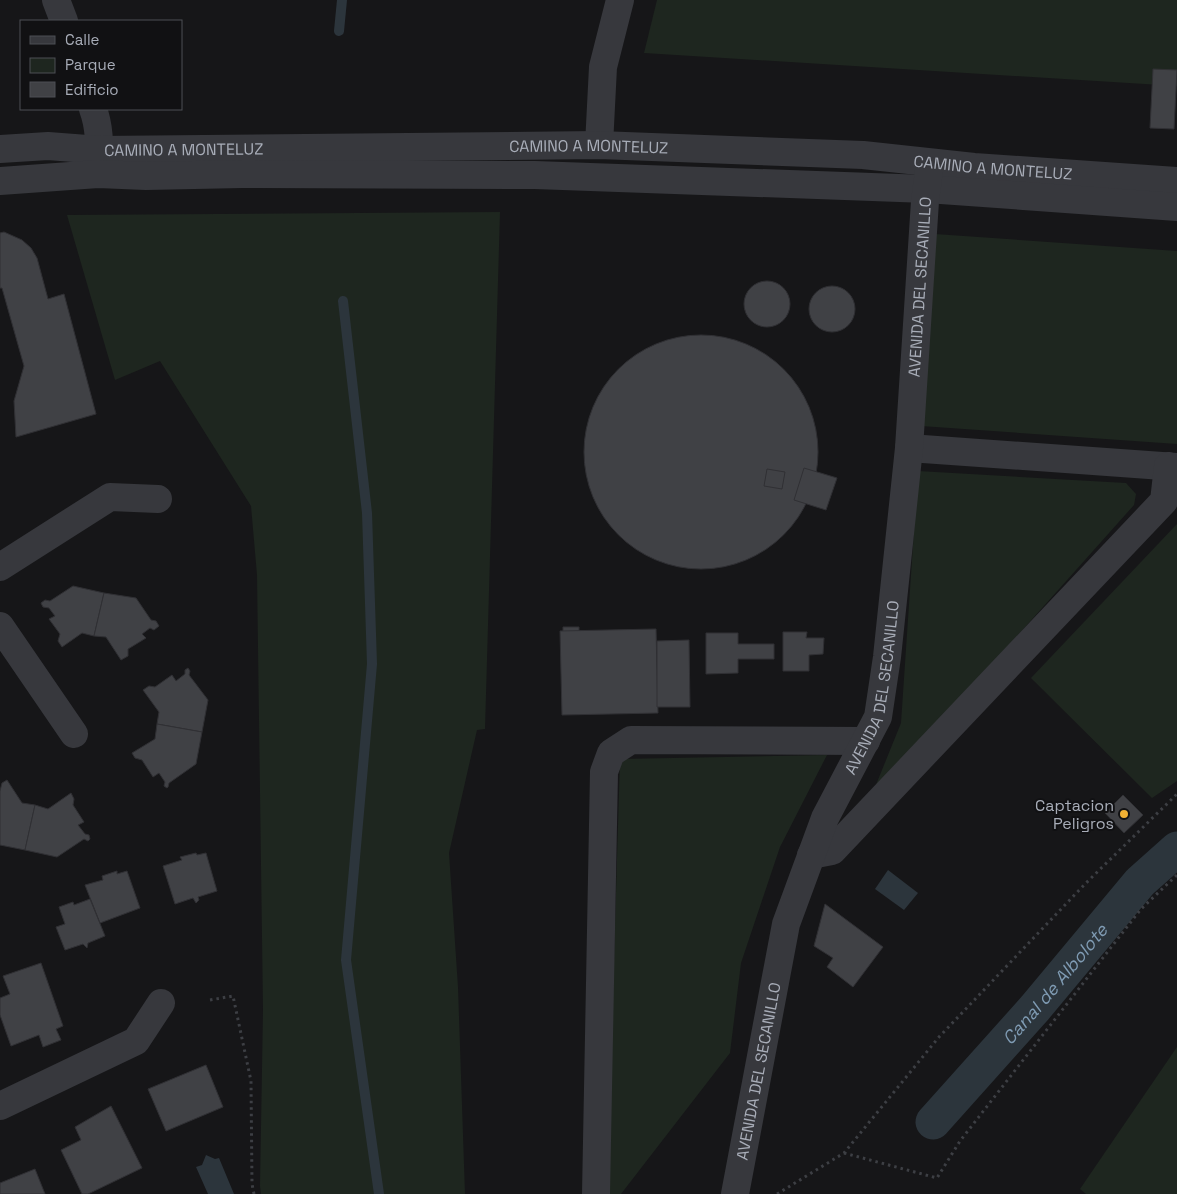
<svg xmlns="http://www.w3.org/2000/svg" width="1177" height="1194" font-family="'Space Grotesk',sans-serif">
  <style>
    .green { fill: #1e261f }
    .water { fill: #2c353c }
    .lines { fill: none; stroke-linecap: round; stroke-linejoin: round }
    .stream { stroke: #2c353c; stroke-width: 10 }
    .canal { stroke: #2c353c; stroke-width: 35 }
    .building { fill: #404145; stroke: #303034 }
    .path { stroke: #3d3f44; stroke-width: 3; stroke-dasharray: 2.5 4; stroke-linecap: butt }
    .minor { stroke: #37383d; stroke-width: 28 }
    .poi-dot { fill: #f2b134; stroke: #111113; stroke-width: 2 }
    .labels { text-anchor: middle; dominant-baseline: central; stroke-width: 4; stroke-linejoin: round; paint-order: stroke }
    .street-label { font-size: 16px; fill: #a8adb8; stroke: #111113 }
    .poi-label { font-size: 16px; fill: #a8adb8; stroke: #111113; text-anchor: end }
    .water-label { font-size: 18px; font-style: italic; fill: #7f9bb3; stroke: #111113 }
  </style>
  <rect width="100%" height="100%" fill="#161618"/>
  <g class="green">
    <polygon points="657,0 1177,0 1177,86 644,53"/>
    <polygon points="500,212 485,729 477,730 449,853 458,987 465,1194 261,1194 260,1186 263,1010 257,575 251,506 160,361 115,380 67,215"/>
    <polygon points="935,234 1177,251 1177,444 921,426"/>
    <polygon points="918,471 1126,483 1136,494 1134,505 869,802 901,723"/>
    <polygon points="1177,524 1177,781 1152,798 1031,678"/>
    <polygon points="827,755 780,847 741,963 730,1053 621,1194 607,1194 620,759"/>
    <polygon points="1177,1047 1177,1194 1086,1194 1080,1189"/>
  </g>
  <g class="water">
    <polygon points="888,870 918,893 904,910 875,889"/>
    <polygon points="206,1155 215,1159 219,1158 234,1194 208,1194 196,1167 202,1165"/>
  </g>
  <g class="lines">
    <g class="stream">
      <polyline points="339,31 342,0"/>
      <polyline points="343,301 367,513 372,664 346,960 379,1194"/>
    </g>
    <path class="canal" id="s1" d="M933,1122L1035,1008L1140,882L1177,849"/>
  </g>
  <g class="building">
    <polygon points="1153,69 1177,70 1174,129 1150,128"/>
    <polygon points="4,232 22,240 31,248 37,258 48,299 64,294 96,414 16,437 14,401 24,366 2,288 0,288 0,233"/>
    <circle cx="767" cy="304" r="23"/>
    <circle cx="832" cy="309" r="23"/>
    <circle cx="701" cy="452" r="117"/>
    <polygon points="804,468 837,478 826,510 794,500"/>
    <polygon points="767,469 785,472 782,489 764,486"/>
    <polygon points="73,586 104,593 94,636 82,633 62,647 58,641 60,634 49,619 55,616 49,608 43,607 41,603 45,600 50,601"/>
    <polygon points="104,593 136,598 151,620 156,621 159,626 154,630 150,628 142,634 146,638 128,649 128,656 121,660 106,637 94,636"/>
    <polygon points="563,627 579,627 579,643 563,644"/>
    <polygon points="656,629 658,713 562,715 560,631"/>
    <polygon points="783,632 807,632 806,638 824,638 823,654 809,655 809,671 783,671"/>
    <polygon points="706,633 738,633 738,644 774,644 774,659 738,659 738,673 706,674"/>
    <polygon points="689,640 690,707 657,707 657,641"/>
    <polygon points="188,668 190,671 189,675 208,700 202,732 157,724 159,712 143,690 149,686 155,687 172,675 176,681 185,674 185,670"/>
    <polygon points="157,724 202,732 196,764 169,783 168,787 167,788 164,786 165,782 159,773 153,777 142,760 135,758 132,753 155,739"/>
    <polygon points="7,780 22,803 35,805 25,850 0,845 0,791 2,783"/>
    <polygon points="71,793 74,799 73,805 84,822 78,825 85,834 89,835 90,839 88,841 84,839 57,857 25,850 35,805 48,809"/>
    <polygon points="1123,795 1143,815 1124,833 1105,813"/>
    <polygon points="196,853 197,855 206,853 217,891 198,897 199,900 196,903 193,898 175,904 163,866 182,860 180,857"/>
    <polygon points="117,871 117,874 127,871 140,908 100,923 85,885 103,880 102,876"/>
    <polygon points="90,899 105,936 88,943 87,948 83,944 65,950 56,927 65,924 59,907 73,902 74,905"/>
    <polygon points="825,904 883,947 853,987 827,967 833,958 814,946"/>
    <polygon points="41,963 63,1026 56,1029 61,1040 43,1047 39,1035 11,1046 0,1015 0,998 10,994 3,976"/>
    <polygon points="206,1065 223,1107 166,1131 148,1089"/>
    <polygon points="111,1106 142,1168 88,1194 82,1194 61,1150 81,1140 75,1127"/>
    <polygon points="35,1169 45,1194 0,1194 0,1183"/>
  </g>
  <g class="lines">
    <g class="path">
      <polyline points="210,1000 233,996 251,1081 252,1184 254,1194"/>
      <polyline points="844,1153 937,1178 960,1141 1141,909 1177,875"/>
      <polyline points="777,1194 844,1153 939,1037 1085,884 1177,794"/>
    </g>
    <g class="minor">
      <polyline points="56,0 64,21"/>
      <path d="M93,109C100,128 100,148 98,167"/>
      <polyline points="599,145 603,67 620,0"/>
      <path id="s2" d="M0,149L48,146L100,150L599,145L863,155L974,167L1177,181"/>
      <polyline points="0,181 98,174 146,176 242,174 535,175 927,189 1177,207"/>
      <polyline points="909,448 1177,467"/>
      <polyline points="0,567 110,497 158,499"/>
      <polyline points="0,626 74,734"/>
      <polyline points="811,855 832,851 1164,501 1168,466"/>
      <polyline points="0,1106 136,1041 161,1003"/>
      <polyline points="596,1194 604,772 611,753 631,740 866,741"/>
      <path id="s3" d="M735,1194L786,924L825,818L878,717L887,657L909,448L925,201L929,171"/>
    </g>
  </g>
  <circle class="poi-dot" cx="1124" cy="814" r="5"/>
  <g class="labels">
    <g class="street-label">
      <text stroke="none"><textPath href="#s2" startOffset="589">CAMINO A MONTELUZ</textPath></text>
      <text stroke="none"><textPath href="#s2" startOffset="184">CAMINO A MONTELUZ</textPath></text>
      <text stroke="none"><textPath href="#s2" startOffset="994">CAMINO A MONTELUZ</textPath></text>
      <text stroke="none"><textPath href="#s3" startOffset="934">AVENIDA DEL SECANILLO</textPath></text>
      <text stroke="none"><textPath href="#s3" startOffset="529">AVENIDA DEL SECANILLO</textPath></text>
      <text stroke="none"><textPath href="#s3" startOffset="125">AVENIDA DEL SECANILLO</textPath></text>
    </g>
    <g class="poi-label">
      <text x="1114" y="805">Captacion<tspan x="1114" dy="18">Peligros</tspan></text>
    </g>
    <g class="water-label">
      <text stroke="none"><textPath href="#s1" startOffset="184">Canal de Albolote</textPath></text>
    </g>
  </g>
  <rect x="20" y="20" width="162" height="90" fill="#111113" stroke="#4d4f55"/>
  <rect x="30" y="36" width="25" height="8" fill="#37383d" stroke="#4d4f55"/>
  <text x="65" y="45" font-size="15" fill="#a8adb8">Calle</text>
  <rect x="30" y="58" width="25" height="15" fill="#1e261f" stroke="#4d4f55"/>
  <text x="65" y="70" font-size="15" fill="#a8adb8">Parque</text>
  <rect x="30" y="82" width="25" height="15" fill="#404145" stroke="#4d4f55"/>
  <text x="65" y="95" font-size="15" fill="#a8adb8">Edificio</text>
</svg>
